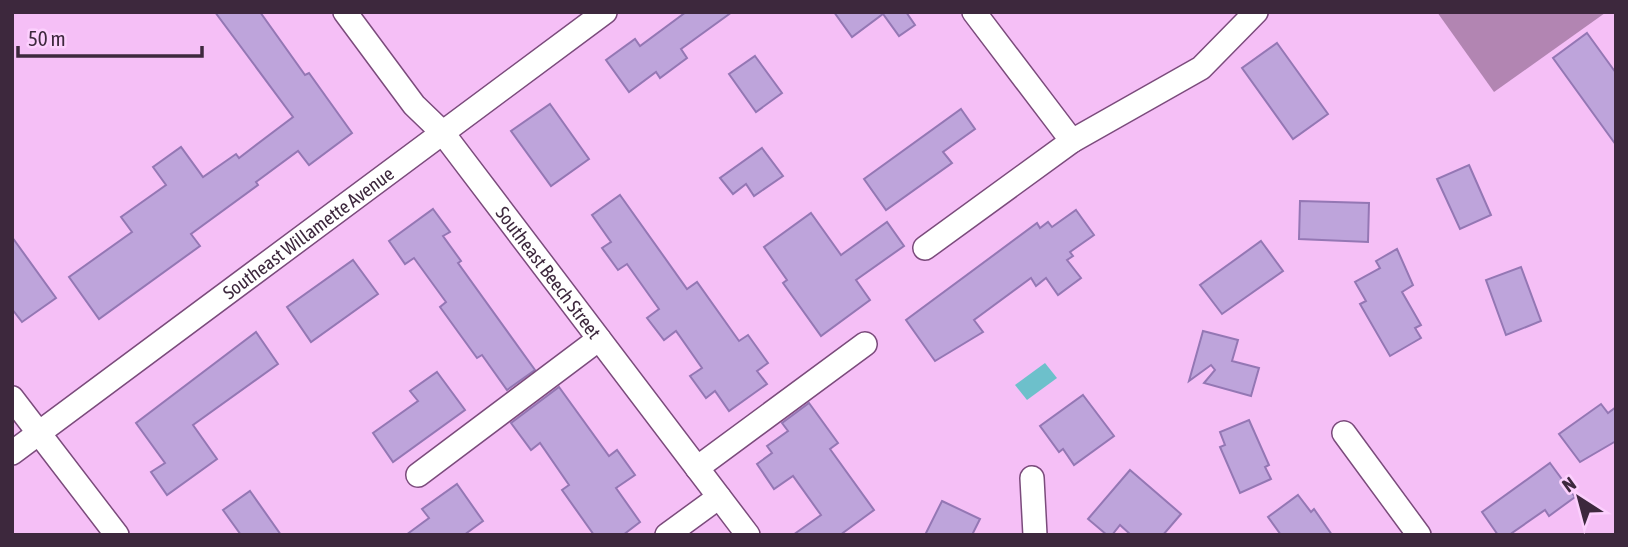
<svg xmlns="http://www.w3.org/2000/svg" width="1628" height="547" font-family="'Asap Condensed',sans-serif">
  <style>
    .forest { fill: #b285b2 }
    .water { fill: #6dc0cb }
    .building { fill: #bea4db; stroke: #9477b4; stroke-width: 2 }
    .lines { fill: none; stroke-linecap: round; stroke-linejoin: round }
    .minor-casing { stroke: #7b4b7c; stroke-width: 26 }
    .minor { stroke: #fff; stroke-width: 23 }
    .labels { text-anchor: middle; dominant-baseline: central; stroke-width: 5; stroke-linejoin: round; paint-order: stroke }
    .street-label { font-size: 19px; fill: #3d283d; stroke: #fcd0fd }
  </style>
  <rect width="100%" height="100%" fill="#f5bff6"/>
  <polygon class="forest" points="1437,12 1605,12 1605,13 1494,92"/>
  <polygon class="water" points="1045,363 1057,378 1027,400 1015,385"/>
  <g class="building">
    <polygon points="215,12 260,12 305,75 309,73 352,133 309,165 298,151 256,182 258,185 191,234 200,246 99,319 69,277 132,232 121,217 166,185 153,167 181,147 203,177 236,154 239,158 293,117"/>
    <polygon points="686,12 732,12 681,49 687,58 660,78 656,72 629,92 606,60 635,39 640,46"/>
    <polygon points="834,12 906,12 915,25 899,36 883,14 852,37"/>
    <polygon points="1587,33 1616,73 1616,145 1553,58"/>
    <polygon points="1277,43 1328,114 1293,139 1242,68"/>
    <polygon points="755,56 782,93 756,112 729,74"/>
    <polygon points="550,104 589,159 551,186 511,131"/>
    <polygon points="961,109 975,129 943,152 952,163 886,210 864,179"/>
    <polygon points="762,148 783,176 754,196 746,184 733,194 720,178"/>
    <polygon points="1469,165 1491,215 1460,229 1437,179"/>
    <polygon points="620,195 687,289 697,282 739,341 748,335 768,363 757,371 767,384 729,411 715,391 706,398 690,376 702,368 676,331 664,340 647,318 659,309 627,264 618,270 602,248 611,242 592,215"/>
    <polygon points="1300,201 1369,203 1368,242 1299,239"/>
    <polygon points="433,209 450,232 443,236 461,261 458,263 535,370 507,390 482,355 477,358 440,307 446,302 414,258 405,264 389,241"/>
    <polygon points="1076,210 1094,235 1070,252 1073,256 1067,260 1081,278 1058,295 1046,278 1036,286 1031,278 974,320 983,332 935,361 906,320 1037,223 1040,228 1048,222 1052,227"/>
    <polygon points="811,213 841,255 887,222 904,246 856,280 870,300 821,336 783,283 787,280 764,247"/>
    <polygon points="12,237 56,298 22,322 12,309"/>
    <polygon points="1261,241 1283,271 1222,314 1200,285"/>
    <polygon points="1397,249 1413,285 1402,292 1421,325 1415,328 1421,338 1390,356 1360,304 1366,301 1355,282 1380,268 1376,261"/>
    <polygon points="353,260 378,294 311,342 287,307"/>
    <polygon points="1521,267 1541,321 1506,335 1486,280"/>
    <polygon points="1203,331 1238,340 1232,361 1259,368 1251,396 1204,383 1215,370 1211,365 1189,381"/>
    <polygon points="256,332 278,364 193,425 217,459 167,495 151,472 165,463 136,423"/>
    <polygon points="437,372 465,410 393,462 373,433 418,401 410,391"/>
    <polygon points="559,387 609,456 617,450 635,475 616,488 640,522 623,535 594,535 562,490 569,485 540,443 531,450 511,423"/>
    <polygon points="1083,395 1114,436 1074,465 1063,449 1059,452 1040,426"/>
    <polygon points="809,403 838,443 830,449 874,510 840,535 793,535 821,515 793,476 774,489 757,464 772,453 767,446 788,431 782,423"/>
    <polygon points="1601,404 1608,413 1616,407 1616,441 1580,462 1559,434"/>
    <polygon points="1249,420 1269,465 1265,467 1271,479 1240,493 1220,447 1225,445 1220,432"/>
    <polygon points="1550,463 1575,497 1549,516 1545,510 1509,535 1498,535 1482,512"/>
    <polygon points="1130,470 1181,514 1163,535 1131,535 1120,525 1112,535 1107,535 1088,519"/>
    <polygon points="457,484 483,521 464,535 406,535 429,518 422,509"/>
    <polygon points="250,491 281,535 241,535 223,510"/>
    <polygon points="1298,495 1311,512 1314,509 1332,535 1281,535 1268,517"/>
    <polygon points="942,501 980,519 972,535 925,535"/>
  </g>
  <g class="lines">
    <g class="minor-casing">
      <g id="minor">
        <path id="s1" d="M345,12L414,105L442,132L748,535"/>
        <polyline points="974,12 1072,141"/>
        <polyline points="925,248 1072,141 1201,68 1256,12"/>
        <polyline points="12,398 117,535"/>
        <polyline points="1344,433 1419,535"/>
        <path id="s2" d="M12,453L605,12"/>
        <polyline points="697,468 865,344"/>
        <polyline points="418,475 599,339"/>
        <polyline points="1032,478 1035,535"/>
        <polyline points="667,535 719,497"/>
      </g>
    </g>
    <use href="#minor" class="minor"/>
  </g>
  <g class="labels">
    <g class="street-label">
      <text stroke="none"><textPath href="#s2" startOffset="369">Southeast Willamette Avenue</textPath></text>
      <text stroke="none"><textPath href="#s1" startOffset="331">Southeast Beech Street</textPath></text>
    </g>
  </g>
  <rect width="1628" height="547" fill="none" stroke="#3d283d" stroke-width="28"/>
  <g transform="translate(1579 498) rotate(324)" stroke="#fcd0fd" stroke-width="5" paint-order="stroke">
  <path d="M0-5L12 26L0 18L-12 26Z" fill="#3d283d"/>
  <text y="-10" font-size="19" font-weight="bold" text-anchor="middle" fill="#3d283d">N</text>
  </g>
  <path d="M18 46v10h184v-10" fill="none" stroke="#3d283d" stroke-width="3.5"/>
  <text x="28" y="46" font-size="21" fill="#3d283d" stroke="#fcd0fd" stroke-width="5" paint-order="stroke">50 m</text>
</svg>
